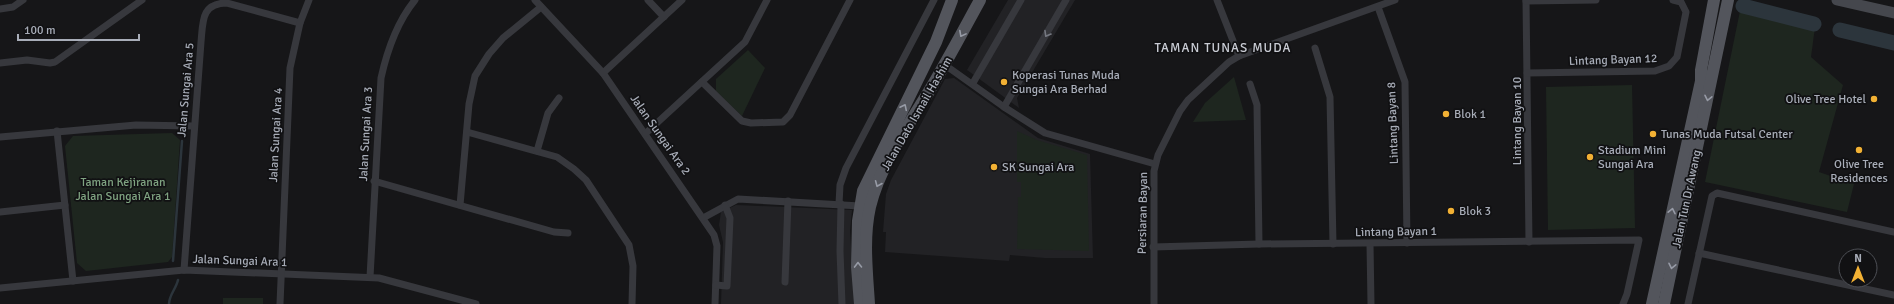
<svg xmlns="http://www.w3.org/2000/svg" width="1894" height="304" font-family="Signika,sans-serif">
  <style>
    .built { fill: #222225 }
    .green { fill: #1e261f }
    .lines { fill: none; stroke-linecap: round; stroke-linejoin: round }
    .stream { stroke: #2c353c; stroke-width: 2.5 }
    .river { stroke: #2c353c; stroke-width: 15 }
    .street { stroke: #37383d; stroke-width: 7 }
    .secondary { stroke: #45474d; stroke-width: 11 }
    .primary { stroke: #53555c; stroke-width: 12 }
    .oneway { stroke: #979ba6 }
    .oneway2 { stroke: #757881 }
    .poi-dot { fill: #f2b134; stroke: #111113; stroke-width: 1.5 }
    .labels { text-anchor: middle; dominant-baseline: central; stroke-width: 3.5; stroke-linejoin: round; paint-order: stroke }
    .street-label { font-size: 12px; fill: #a8adb8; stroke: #111113 }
    .poi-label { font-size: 12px; fill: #a8adb8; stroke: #111113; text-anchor: start }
    .park-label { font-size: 12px; fill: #7fa381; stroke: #111113 }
    .neighbourhood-label { font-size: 13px; letter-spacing: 1px; fill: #c9ccd4; stroke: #111113 }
  </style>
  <rect width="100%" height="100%" fill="#161618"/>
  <g class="built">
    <polygon points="1008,0 1075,0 1017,98 1019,108 967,70"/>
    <polygon points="954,78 1038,138 1090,154 1093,258 1045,258 1010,255 1009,261 885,252 886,232 883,232 886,194 891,180 945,79"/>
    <polygon points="736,205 852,210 850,231 855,304 721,304 723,242 719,225 721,212"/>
  </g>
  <g class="green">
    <polygon points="1740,11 1815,27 1811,57 1843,85 1819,172 1854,184 1847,212 1705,182"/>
    <polygon points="748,50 765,68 742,116 716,91 716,79"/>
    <polygon points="1234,77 1246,120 1193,122 1205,103"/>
    <polygon points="1632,85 1635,228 1548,230 1546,87"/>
    <polygon points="1017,131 1037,140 1087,155 1089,251 1017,249 1018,197 1021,197 1021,182 1017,182"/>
    <polygon points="172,133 180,140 172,257 168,262 86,271 77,263 65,146 73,136"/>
    <rect x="223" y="298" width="40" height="6"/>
  </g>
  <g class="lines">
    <g class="stream">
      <polyline points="173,261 182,141"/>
      <path d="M169,304C169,295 176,289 178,280"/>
    </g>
    <g class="river">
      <polyline points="1743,6 1814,24"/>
      <polyline points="1840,30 1894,43"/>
    </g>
    <g class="street">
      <polyline points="535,0 603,73 714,235 717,246 715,304"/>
      <polyline points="648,0 664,17"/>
      <polyline points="1217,0 1239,56"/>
      <polyline points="1526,0 1529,242"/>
      <polyline points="1526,1 1596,0"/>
      <polyline points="1378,7 1405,82 1407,243"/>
      <polyline points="0,9 13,7 23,0"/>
      <polyline points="1315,48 1330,97 1333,244"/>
      <polyline points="0,63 27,60 50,63 55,62 142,0"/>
      <polyline points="945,65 1004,107 1045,133 1155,164"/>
      <polyline points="603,73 682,0"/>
      <polyline points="1527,73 1655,71 1669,66 1677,57 1686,12 1681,2 1673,0"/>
      <polyline points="702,82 742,121 751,123 783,122 790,115 850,0"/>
      <polyline points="973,83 1021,0"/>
      <polyline points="1250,84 1257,105 1259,244"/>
      <polyline points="1004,107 1066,0"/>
      <polyline points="57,131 73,281"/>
      <polyline points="467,132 557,157 574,169 586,180 629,245 633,266 632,304"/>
      <polyline points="646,133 745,42 767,0"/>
      <polyline points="0,137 136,125 194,126"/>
      <polyline points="537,151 548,113 559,98"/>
      <polyline points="374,181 554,232 568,233"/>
      <polyline points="839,204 840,185 846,168 934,0"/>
      <polyline points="841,204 840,251 842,304"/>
      <polyline points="460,205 469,104 475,76 489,54 503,38 541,7"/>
      <polyline points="0,212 65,205"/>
      <polyline points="703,218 738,199 860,206"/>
      <polyline points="1370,244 1371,304"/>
      <polyline points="1153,247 1259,244 1639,240 1627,294 1623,304"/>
      <polyline points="1699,253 1894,295"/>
      <path d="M184,270L201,42C203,22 201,3 227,3L300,23"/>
      <path d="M370,277L381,78C387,51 397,22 415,0"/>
      <polyline points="785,282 788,201"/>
      <polyline points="716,285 727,286 730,218 725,205"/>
      <polyline points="0,288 184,270 379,278 476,304"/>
      <polyline points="280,304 290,68 300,23 309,0"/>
      <polyline points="1154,304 1154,171 1158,155 1180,111 1188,100 1229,62 1239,56 1395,0"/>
      <polyline points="1688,304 1712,196 1717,193 1894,232"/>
    </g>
    <polyline class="secondary" points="1837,0 1894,13"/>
    <g class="primary">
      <polyline points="860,304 857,267 858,221 863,191 936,42 952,0"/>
      <path d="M869,304C867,272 863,238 870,207C879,168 907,127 928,93C946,63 963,31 980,0"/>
      <polyline points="1652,304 1701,81 1701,70 1714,0"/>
      <polyline points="1664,304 1728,0"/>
    </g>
  </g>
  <defs><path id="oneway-chevron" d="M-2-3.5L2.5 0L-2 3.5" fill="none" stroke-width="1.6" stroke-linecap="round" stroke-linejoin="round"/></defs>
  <g class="oneway">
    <use href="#oneway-chevron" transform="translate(962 34) rotate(118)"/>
    <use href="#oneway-chevron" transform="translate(1708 98) rotate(102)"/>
    <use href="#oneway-chevron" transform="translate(904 107) rotate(-64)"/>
    <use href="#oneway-chevron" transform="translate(878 184) rotate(113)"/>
    <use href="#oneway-chevron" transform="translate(1672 211) rotate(-78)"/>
    <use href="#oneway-chevron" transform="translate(858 265) rotate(-91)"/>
    <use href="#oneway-chevron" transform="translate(1672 266) rotate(102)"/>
  </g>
  <use class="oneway2" href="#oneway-chevron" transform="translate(1047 34) rotate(120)"/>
  <g class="poi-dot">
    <circle cx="1004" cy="82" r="4"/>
    <circle cx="1874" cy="99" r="4"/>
    <circle cx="1446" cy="114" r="4"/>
    <circle cx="1653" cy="134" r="4"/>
    <circle cx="1859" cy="150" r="4"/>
    <circle cx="1590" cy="157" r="4"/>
    <circle cx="994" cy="167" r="4"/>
    <circle cx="1451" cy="211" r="4"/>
  </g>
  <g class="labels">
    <g class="street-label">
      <text transform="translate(1613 60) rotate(-2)">Lintang Bayan 12</text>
      <text transform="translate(186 90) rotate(-85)">Jalan Sungai Ara 5</text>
      <text transform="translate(917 114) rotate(-60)">Jalan Dato Ismail Hashim</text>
      <text transform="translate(1517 121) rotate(-90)">Lintang Bayan 10</text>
      <text transform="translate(1393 123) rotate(-92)">Lintang Bayan 8</text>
      <text transform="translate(366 134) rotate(-87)">Jalan Sungai Ara 3</text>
      <text transform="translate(276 135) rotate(-87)">Jalan Sungai Ara 4</text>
      <text transform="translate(660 135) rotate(55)">Jalan Sungai Ara 2</text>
      <text transform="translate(1687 199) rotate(-78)">Jalan Tun Dr Awang</text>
      <text transform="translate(1143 213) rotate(-89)">Persiaran Bayan</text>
      <text transform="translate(1396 232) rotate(-1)">Lintang Bayan 1</text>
      <text transform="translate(240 261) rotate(2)">Jalan Sungai Ara 1</text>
    </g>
    <g class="poi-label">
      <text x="1012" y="75">Koperasi Tunas Muda<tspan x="1012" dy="14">Sungai Ara Berhad</tspan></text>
      <text x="1866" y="99" text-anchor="end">Olive Tree Hotel</text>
      <text x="1454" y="114">Blok 1</text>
      <text x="1661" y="134">Tunas Muda Futsal Center</text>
      <text x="1598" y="150">Stadium Mini<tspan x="1598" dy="14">Sungai Ara</tspan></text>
      <text x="1859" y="164" text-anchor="middle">Olive Tree<tspan x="1859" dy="14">Residences</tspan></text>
      <text x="1002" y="167">SK Sungai Ara</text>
      <text x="1459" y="211">Blok 3</text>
    </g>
    <g class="park-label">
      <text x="123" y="182">Taman Kejiranan<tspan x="123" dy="14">Jalan Sungai Ara 1</tspan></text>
    </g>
    <g class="neighbourhood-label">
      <text x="1223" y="48">TAMAN TUNAS MUDA</text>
    </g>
  </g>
  <g transform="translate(1858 268)"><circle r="19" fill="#111113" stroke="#4d4f55"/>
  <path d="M0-3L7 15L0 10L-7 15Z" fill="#f2b134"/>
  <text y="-6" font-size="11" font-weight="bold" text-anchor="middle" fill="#a8adb8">N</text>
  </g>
  <path d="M18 34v6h121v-6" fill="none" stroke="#a8adb8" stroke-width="2"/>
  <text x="24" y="34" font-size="12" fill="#a8adb8" stroke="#111113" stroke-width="3" paint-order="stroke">100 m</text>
</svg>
